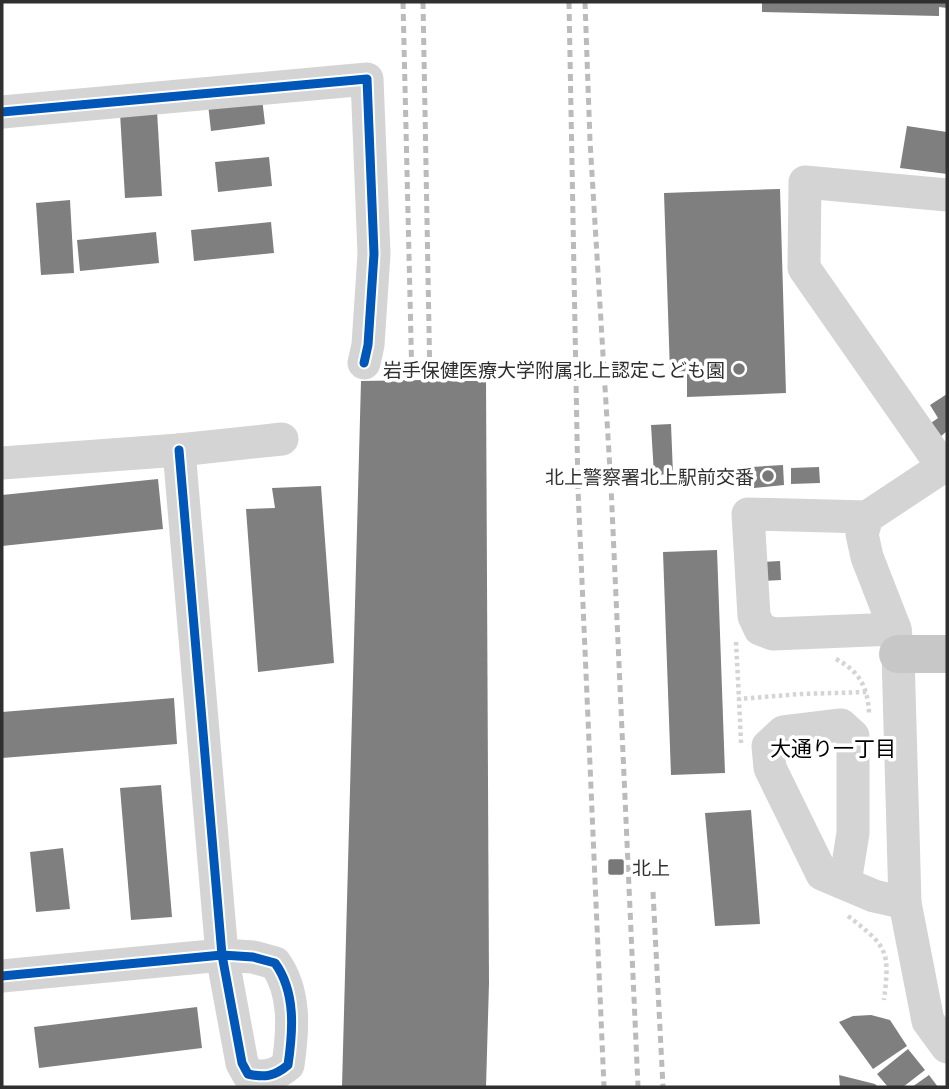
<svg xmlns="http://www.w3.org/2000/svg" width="949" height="1089" font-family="Lato,'Noto Sans JP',sans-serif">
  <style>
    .building { fill: #7f7f7f }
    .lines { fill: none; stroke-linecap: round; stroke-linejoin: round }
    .path { stroke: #d4d4d4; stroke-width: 4.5; stroke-dasharray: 3.5 3.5; stroke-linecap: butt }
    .minor { stroke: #d4d4d4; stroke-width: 33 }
    .major { stroke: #c7c7c7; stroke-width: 38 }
    .rail { stroke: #bbb; stroke-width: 5; stroke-dasharray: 7 5; stroke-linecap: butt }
    .cycleway-casing { stroke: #fff; stroke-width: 13 }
    .cycleway { stroke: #0057b8; stroke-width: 9 }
    .poi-dot { fill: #787878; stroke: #fff; stroke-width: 2.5 }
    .labels { text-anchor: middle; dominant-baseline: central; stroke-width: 7; stroke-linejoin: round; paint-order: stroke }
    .poi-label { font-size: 19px; fill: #2f2f2f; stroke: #fff; text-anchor: end }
    .neighbourhood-label { font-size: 21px; fill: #000; stroke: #fff }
  </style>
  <rect width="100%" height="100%" fill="#fff"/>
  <g class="building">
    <polygon points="762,2 947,2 947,8 939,7 939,16 762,12"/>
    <polygon points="262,98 265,124 211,131 208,104"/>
    <polygon points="157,111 162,196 125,198 120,113"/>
    <polygon points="907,126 947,132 947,174 900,168"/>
    <polygon points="269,157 272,186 218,192 215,162"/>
    <polygon points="780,189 786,393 687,397 687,371 670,372 664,193"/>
    <polygon points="70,200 74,273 41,275 36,203"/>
    <polygon points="271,222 274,253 194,261 191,230"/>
    <polygon points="156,232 159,263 80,271 77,240"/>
    <polygon points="486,379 489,983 486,1087 342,1087 361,381"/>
    <polygon points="947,394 947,431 940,437 931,423 938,418 930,405"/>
    <polygon points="671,424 673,474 654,475 651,425"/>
    <polygon points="783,465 784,485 754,488 752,467"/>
    <polygon points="819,467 820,483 791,484 791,468"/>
    <polygon points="158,479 163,529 2,546 2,495"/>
    <polygon points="321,486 334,663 258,672 246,509 275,508 272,488"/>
    <polygon points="717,550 725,773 671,775 663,552"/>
    <polygon points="780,561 781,580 763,581 762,562"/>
    <polygon points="174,698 177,744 2,758 2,712"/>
    <polygon points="161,785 172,917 131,920 120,788"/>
    <polygon points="751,810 760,924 715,926 705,813"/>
    <polygon points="63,848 70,909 36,912 30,852"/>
    <polygon points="197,1007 202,1048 39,1068 34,1027"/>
    <polygon points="871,1015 890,1020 907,1046 873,1069 839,1022 853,1016"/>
    <polygon points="908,1049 925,1070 903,1087 888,1087 877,1074"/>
    <polygon points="839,1075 875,1084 878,1087 840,1087"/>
    <polygon points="929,1075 938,1087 912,1087"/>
  </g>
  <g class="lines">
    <g class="path">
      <polyline points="736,642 739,699"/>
      <path d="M836,659C859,671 868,687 869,713"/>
      <polyline points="741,743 739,699 800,694 868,692"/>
      <path d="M848,916C888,947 890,951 884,1000"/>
    </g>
    <g class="minor">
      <polyline points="2,112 367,79 374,254 368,345 364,363"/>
      <polyline points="2,463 179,450 282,439"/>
      <polyline points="947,464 867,517 862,534 867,557 895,629 898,654 905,903 928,1021 947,1047"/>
      <polyline points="943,467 804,268 805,182 947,195"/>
      <polyline points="867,517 748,514 754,616 760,629 773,634 895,629"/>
      <polyline points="845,883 853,833 853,736 841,725 783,732 768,746 770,768 822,874 874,896 905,903"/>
      <path d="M2,976L222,955L253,957L275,963C296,992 293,1031 288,1065C275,1076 265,1078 248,1074L242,1063L222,955L179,450"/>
    </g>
    <polyline class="major" points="898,654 947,654"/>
    <g class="rail">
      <polyline points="403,2 412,382"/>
      <polyline points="423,2 430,383"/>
      <polyline points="569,2 578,489 604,1087"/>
      <polyline points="585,2 590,141 611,486 638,1087"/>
      <polyline points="653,892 663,1087"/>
    </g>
    <g class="cycleway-casing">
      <g id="cycleway">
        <polyline points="2,112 367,79 374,254 368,345 364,363"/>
        <path d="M2,976L222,955L253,957L275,963C296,992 293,1031 288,1065C275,1076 265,1078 248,1074L242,1063L222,955L179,450"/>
      </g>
    </g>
    <use href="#cycleway" class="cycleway"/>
  </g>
  <g class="poi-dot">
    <circle cx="739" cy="369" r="7"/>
    <circle cx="768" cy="476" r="7"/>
    <rect x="607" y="858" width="18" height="18" rx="3.5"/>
  </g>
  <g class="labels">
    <g class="poi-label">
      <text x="725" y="369">岩手保健医療大学附属北上認定こども園</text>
      <text x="754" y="476">北上警察署北上駅前交番</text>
      <text x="632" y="867" text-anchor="start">北上</text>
    </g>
    <g class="neighbourhood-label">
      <text x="833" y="747">大通り一丁目</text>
    </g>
  </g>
  <rect width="949" height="1089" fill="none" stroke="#2f2f2f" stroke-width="7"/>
</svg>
